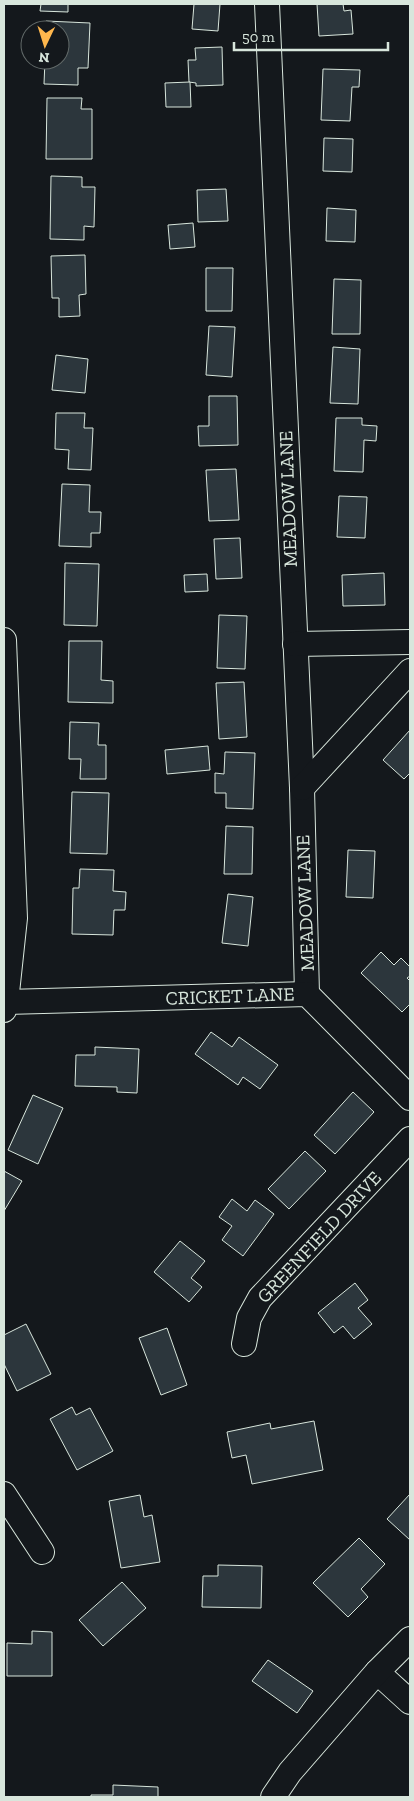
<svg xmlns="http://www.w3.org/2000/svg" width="414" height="1801" font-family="'Zilla Slab',serif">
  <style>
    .building { fill: #2c363c; stroke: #d8e6dc }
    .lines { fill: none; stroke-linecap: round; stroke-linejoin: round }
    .minor-casing { stroke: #d8e6dc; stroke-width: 26 }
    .minor { stroke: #14181c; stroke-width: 24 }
    .labels { text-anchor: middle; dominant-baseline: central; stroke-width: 4; stroke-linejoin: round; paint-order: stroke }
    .street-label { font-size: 19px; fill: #d8e6dc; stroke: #14181c }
  </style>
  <rect width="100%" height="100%" fill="#14181c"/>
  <g class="building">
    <polygon points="41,4 68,4 68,12 40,11"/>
    <polygon points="194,4 220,4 218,31 192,29"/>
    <polygon points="317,4 343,4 344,11 351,10 353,34 319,36"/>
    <polygon points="46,21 90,23 88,68 78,68 78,85 44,84 45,60 60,60 60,30 46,30"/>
    <polygon points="222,47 223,85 196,86 196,83 189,82 188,60 196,60 195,48"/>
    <polygon points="323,69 360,70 359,87 352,87 350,121 321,120"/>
    <polygon points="190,82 191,107 166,107 165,83"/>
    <polygon points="47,98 82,98 81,109 92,109 92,159 46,159"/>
    <polygon points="324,138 353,139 352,172 323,171"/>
    <polygon points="51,176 82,177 82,187 95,187 94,227 84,226 84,240 50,239"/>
    <polygon points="226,189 228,221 198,222 197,190"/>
    <polygon points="327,208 356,210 355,242 326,241"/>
    <polygon points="193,223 195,247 170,249 168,225"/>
    <polygon points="85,255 86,294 79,295 80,316 59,317 59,298 52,298 51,256"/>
    <polygon points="206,268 233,268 232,311 206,311"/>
    <polygon points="334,279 361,280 360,334 332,334"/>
    <polygon points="209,326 235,327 232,377 206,375"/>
    <polygon points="333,347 360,349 358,404 330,403"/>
    <polygon points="56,355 88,359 85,393 52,390"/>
    <polygon points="209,396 237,396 238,445 199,446 198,426 209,426"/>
    <polygon points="56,413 85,413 84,428 93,428 91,470 68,469 69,450 55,449"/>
    <polygon points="336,418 362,418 362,425 377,426 376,441 364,440 363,472 334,471"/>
    <polygon points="236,469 239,520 209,521 206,470"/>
    <polygon points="62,484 90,485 89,512 101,512 100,533 91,533 91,547 59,546"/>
    <polygon points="339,496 367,497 365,538 337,537"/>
    <polygon points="240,538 242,578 216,579 214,539"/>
    <polygon points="65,563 99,564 97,626 64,625"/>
    <polygon points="384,573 385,605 343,606 342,575"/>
    <polygon points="207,574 208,591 185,592 184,575"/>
    <polygon points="219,615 247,616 245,669 217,668"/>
    <polygon points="69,641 102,641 101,680 113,681 113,703 68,702"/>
    <polygon points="244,682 247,737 219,739 216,683"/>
    <polygon points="70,722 99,723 98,745 106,745 106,779 80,779 81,759 69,759"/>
    <polygon points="410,730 410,773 404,779 383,760"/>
    <polygon points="208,746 210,770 167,774 165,750"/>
    <polygon points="225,752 255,753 253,809 226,808 226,793 215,793 215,773 224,774"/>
    <polygon points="72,792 109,793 107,854 70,853"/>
    <polygon points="226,826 253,827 252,874 224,874"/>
    <polygon points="348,850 375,851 373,898 346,897"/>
    <polygon points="80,869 114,870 113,891 126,892 125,910 114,910 113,935 72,934 73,888 79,888"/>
    <polygon points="228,894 253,897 248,946 222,943"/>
    <polygon points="381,952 394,965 401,958 410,967 410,976 407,978 410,981 410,1004 402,1012 361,973"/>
    <polygon points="211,1032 232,1047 239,1037 278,1065 260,1089 243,1077 238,1085 195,1054"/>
    <polygon points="95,1047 139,1049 137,1093 117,1092 117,1087 75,1086 76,1055 95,1055"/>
    <polygon points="353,1092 374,1112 335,1154 314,1135"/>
    <polygon points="33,1095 63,1108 38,1164 8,1150"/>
    <polygon points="305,1151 326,1171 289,1209 268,1189"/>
    <polygon points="4,1171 22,1181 4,1211"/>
    <polygon points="232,1199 247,1211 255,1200 274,1214 243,1256 222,1240 232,1226 219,1217"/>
    <polygon points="180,1241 205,1261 191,1278 202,1287 189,1302 154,1272"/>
    <polygon points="355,1283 368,1300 358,1308 372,1324 354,1339 343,1326 334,1333 318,1313"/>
    <polygon points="26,1324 51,1374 17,1391 4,1364 4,1335"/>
    <polygon points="167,1328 187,1385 161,1395 139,1338"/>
    <polygon points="72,1407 76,1415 90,1408 113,1451 77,1470 50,1419"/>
    <polygon points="314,1421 323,1470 252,1484 246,1455 232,1458 227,1432 270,1423 271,1429"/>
    <polygon points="410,1494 410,1540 387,1519"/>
    <polygon points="140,1495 144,1517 152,1515 160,1562 121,1568 109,1501"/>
    <polygon points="359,1538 385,1564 361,1589 368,1597 348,1617 313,1583"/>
    <polygon points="218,1565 262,1566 261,1608 202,1607 203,1576 218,1576"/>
    <polygon points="122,1582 146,1608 103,1646 79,1620"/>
    <polygon points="32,1631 52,1632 52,1676 7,1676 7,1643 32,1644"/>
    <polygon points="268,1660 313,1691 297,1713 252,1681"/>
    <polygon points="113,1785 158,1787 158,1797 91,1797 91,1795 113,1795"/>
  </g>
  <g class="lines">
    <g class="minor-casing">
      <g id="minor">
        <polyline points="267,4 302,788 307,994"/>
        <polyline points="4,640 15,918 6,1002 4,1010"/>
        <polyline points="295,644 410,642"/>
        <polyline points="302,788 410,671"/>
        <polyline points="6,1002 307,994 410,1098"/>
        <polyline points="244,1344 249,1318 260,1298 410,1139"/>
        <polyline points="4,1494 42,1552"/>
        <polyline points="377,1672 410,1702"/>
        <polyline points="273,1797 290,1772 377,1672 410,1639"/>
      </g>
    </g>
    <use href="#minor" class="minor"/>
  </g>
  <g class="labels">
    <g class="street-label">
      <text transform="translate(288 499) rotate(-92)">MEADOW LANE</text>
      <text transform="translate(305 903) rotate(-92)">MEADOW LANE</text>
      <text transform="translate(230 996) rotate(-2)">CRICKET LANE</text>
      <text transform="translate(319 1237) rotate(-47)">GREENFIELD DRIVE</text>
    </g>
  </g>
  <rect width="414" height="1801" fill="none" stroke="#d8e6dc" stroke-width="10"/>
  <g transform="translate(45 45) rotate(184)"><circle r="24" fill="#14181c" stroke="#626a69"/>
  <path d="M0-4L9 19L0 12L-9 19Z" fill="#ffb74d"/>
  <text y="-8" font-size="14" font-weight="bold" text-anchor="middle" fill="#d8e6dc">N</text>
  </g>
  <path d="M234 42v8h154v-8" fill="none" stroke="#d8e6dc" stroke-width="2.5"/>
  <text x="242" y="42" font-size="15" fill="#d8e6dc" stroke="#14181c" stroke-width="4" paint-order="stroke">50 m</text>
</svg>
